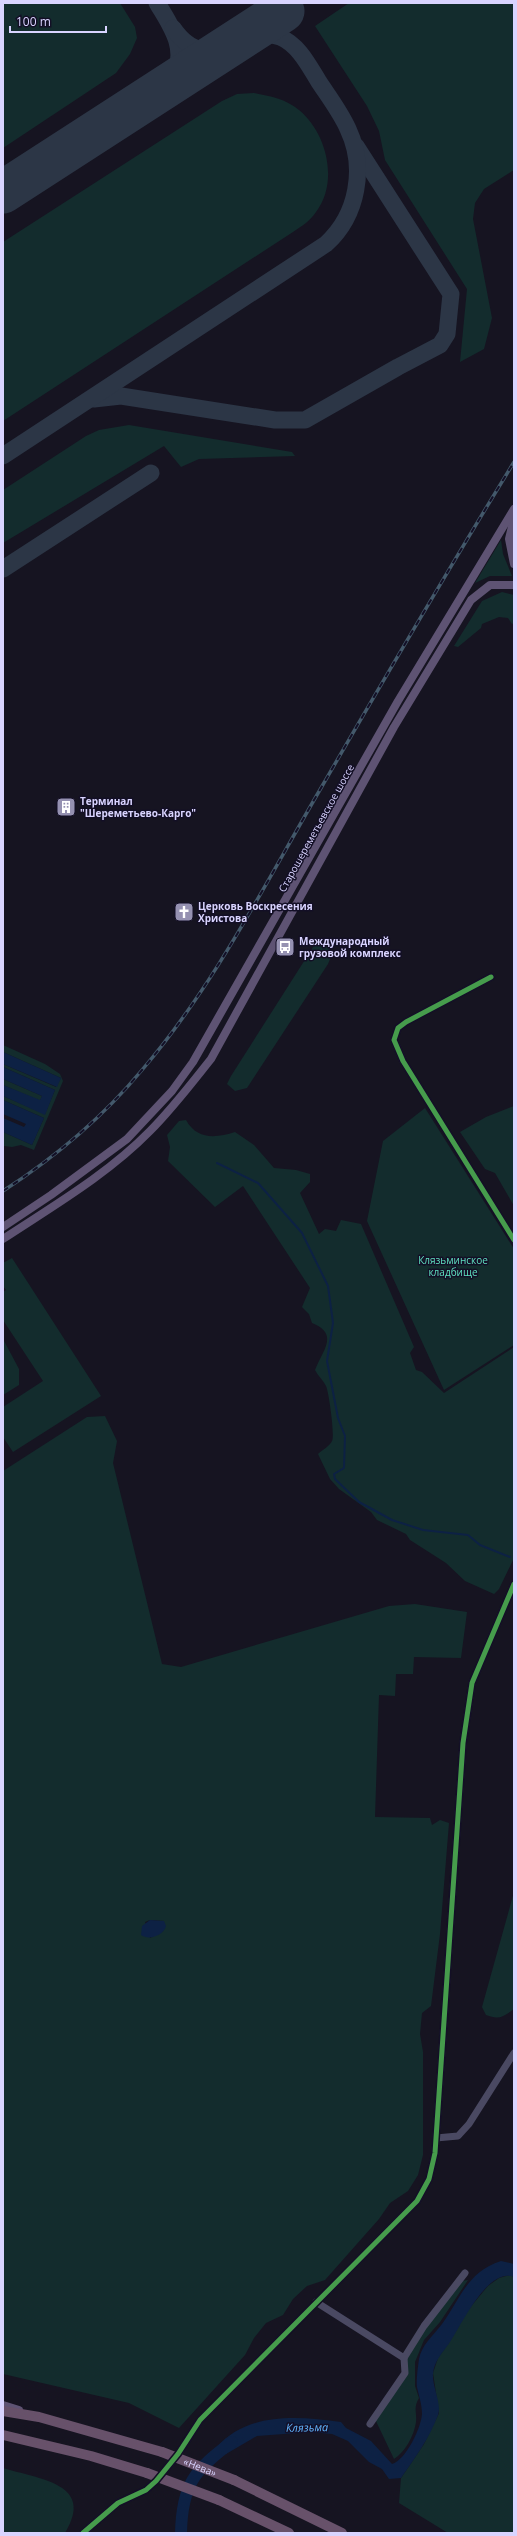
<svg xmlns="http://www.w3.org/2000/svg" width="517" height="2536" font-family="'Open Sans',sans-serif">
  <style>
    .green { fill: #132c2d; fill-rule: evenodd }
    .water { fill: #0d2144 }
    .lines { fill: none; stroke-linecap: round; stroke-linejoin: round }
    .stream { stroke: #0d2144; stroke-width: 2 }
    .river { stroke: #0d2144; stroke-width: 12 }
    .taxiway { stroke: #2c3646; stroke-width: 17 }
    .runway { stroke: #2c3646; stroke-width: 43 }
    .minor { stroke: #4a4962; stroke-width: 7 }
    .major { stroke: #5e5373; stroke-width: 8 }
    .highway { stroke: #67516a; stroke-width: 10 }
    .rail-casing { stroke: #43596b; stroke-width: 3.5 }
    .rail { stroke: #130f26; stroke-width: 2; stroke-dasharray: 6; stroke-linecap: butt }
    .highway-bridge { stroke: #67516a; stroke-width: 10 }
    .cycleway-casing { stroke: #130f26; stroke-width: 8 }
    .cycleway { stroke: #469c4c; stroke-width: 5 }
    .labels { text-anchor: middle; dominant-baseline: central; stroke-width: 3; stroke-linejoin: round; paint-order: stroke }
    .poi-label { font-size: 10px; font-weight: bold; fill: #d9d4ff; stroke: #130f26; text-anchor: start }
    .street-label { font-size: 10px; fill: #d9d4ff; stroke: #130f26 }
    .park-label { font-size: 10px; fill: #5fe0c0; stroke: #130f26 }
    .water-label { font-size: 11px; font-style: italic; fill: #62b6ff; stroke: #130f26 }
  </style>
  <rect width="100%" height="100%" fill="#161421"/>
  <g class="green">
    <polygon points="3,3 120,3 135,27 137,38 130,54 116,73 3,148"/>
    <polygon points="349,3 514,3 514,170 484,189 475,203 473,219 492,318 484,349 460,362 467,289 385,160 379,131 367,106 315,26"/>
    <path d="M254,93C270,96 286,99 299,110C327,133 339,182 316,212C310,221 302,226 293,232L3,421V242L222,101L237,94Z"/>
    <polygon points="129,425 292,452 295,456 199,459 181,467 164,446 3,543 3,490 86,436 99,430"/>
    <polygon points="501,540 503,554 512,576 490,576 475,583"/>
    <polygon points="502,592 514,595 514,623 512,624 508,618 499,617 482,624 481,628 458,647 454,646 482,601"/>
    <polygon points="321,942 328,945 332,954 328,964 247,1088 235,1091 227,1084 231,1076 315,944"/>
    <polygon points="3,1045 45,1064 60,1074 63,1081 34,1150 21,1145 12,1147 4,1146 3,1132 32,1145 44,1118 3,1100 3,1096 45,1114 55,1090 3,1067 3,1064 56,1087 61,1078 3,1052"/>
    <polygon points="3,1079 42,1096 40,1101 3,1085"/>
    <polygon points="514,1106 514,1206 495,1173 485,1169 460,1132 486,1117"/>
    <polygon points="425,1108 514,1249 514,1345 444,1390 367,1221 383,1141"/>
    <path d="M186,1120C197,1140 216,1138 235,1132L254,1145L274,1168L296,1170L310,1174V1182L300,1193L319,1234L325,1229L336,1231L341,1220L361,1224L414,1347L410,1353L416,1370L422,1372L444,1393L514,1347V1558L499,1589L494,1594L465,1581L446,1563L410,1540L406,1534L377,1520L371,1512L339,1489L330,1479L318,1454C322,1450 330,1446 332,1441C335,1437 329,1392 326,1386C323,1380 318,1376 315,1370C322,1351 340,1334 312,1323L309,1314L302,1307L310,1288L243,1186L215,1207L168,1161L170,1147L167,1135L179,1121Z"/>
    <polygon points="12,1258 101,1396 13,1452 3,1437 3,1407 43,1381 3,1320 3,1292 6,1290 3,1286 3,1263"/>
    <polygon points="3,1339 19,1369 19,1385 3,1395"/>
    <path d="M105,1416L117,1441L113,1463L162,1664L181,1667L389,1606L415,1604L467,1612L461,1658L414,1657L413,1674H396L395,1696L379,1695L375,1817L430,1818L432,1825L440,1820L449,1823L440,1934L431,2006L422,2013L420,2034L423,2052V2155L418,2175L408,2191L390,2203L379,2219L325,2280L307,2286L293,2299L283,2315L266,2323L254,2338L245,2355L179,2428L129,2403L3,2374V1471L87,1417ZM150,1920L164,1921L163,1931L150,1938L145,1922Z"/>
    <path d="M514,1892V2009C503,2017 499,2020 486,2015L482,2007Z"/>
    <polygon points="510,2275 514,2277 514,2533 448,2533 399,2503 401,2478 424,2444 439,2413 433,2373 438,2358 450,2341 468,2310 488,2286 499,2278"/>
    <path d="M468,2280L440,2322L424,2340L415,2362V2386L419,2398C413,2408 417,2412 416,2422C414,2436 405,2452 394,2459L375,2419L404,2376L407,2359L432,2317L462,2281Z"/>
    <path d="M3,2468C38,2479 96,2483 65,2533H3Z"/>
  </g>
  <g class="water">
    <polygon points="3,1052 61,1078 57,1087 3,1064"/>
    <polygon points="3,1067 55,1090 45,1115 3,1096 3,1085 40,1100 42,1096 3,1079"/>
    <polygon points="3,1100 44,1118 32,1145 3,1132 3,1118 24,1127 26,1124 3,1114"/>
    <path d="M150,1920L164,1921L166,1926C164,1935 149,1941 141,1935L142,1926Z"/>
    <path d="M501,2261L514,2264V2277C488,2266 461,2326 450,2342C443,2352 434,2361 433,2374C432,2386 442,2404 438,2415C429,2439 415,2458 401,2478L389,2479L382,2469L369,2462L348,2441L332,2434L311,2432L257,2436L226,2454L216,2448C247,2412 297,2416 341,2422L346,2428L371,2441L392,2464C406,2460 421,2428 422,2414C422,2404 419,2397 417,2387C416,2379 418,2367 419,2359C422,2344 433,2336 442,2324C461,2298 467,2272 501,2261Z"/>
  </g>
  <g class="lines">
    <polyline class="stream" points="217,1163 258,1183 302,1233 328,1286 333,1323 327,1361 338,1418 345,1436 344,1468 334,1474 335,1479 359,1502 392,1520 423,1530 468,1535 480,1545 510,1557"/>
    <path class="river" d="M181,2533C182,2485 194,2470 232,2442"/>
    <g class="taxiway">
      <path d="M145,101C153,94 164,87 171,79C190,53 171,25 157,3"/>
      <polyline points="94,399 121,396 275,420 305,420 398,367 440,345 447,334 451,294 356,146"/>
      <path d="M3,456L326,244C358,215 366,167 348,129C341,113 329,97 319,82C309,66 299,45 280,37C239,22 208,79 173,28"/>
      <polyline points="3,569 151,473"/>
    </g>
    <polyline class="runway" points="3,192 283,11"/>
    <g class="minor">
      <polyline points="491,977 406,1022 398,1028 394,1040 403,1061 514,1240"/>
      <polyline points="436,2138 458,2136 469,2124 514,2053"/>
      <polyline points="316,2302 404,2358 424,2326 465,2273"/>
      <polyline points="370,2424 405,2373 404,2358"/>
      <polyline points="83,2533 118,2503 146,2490 156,2481 178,2454 200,2420 417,2201 429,2179 435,2153 463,1743 472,1683 514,1584"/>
    </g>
    <g class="major">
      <polyline points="514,518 509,539 514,564"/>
      <polyline points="3,1227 51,1195 127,1139 172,1091 193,1062 398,701 514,509"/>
      <path d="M3,1239C53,1206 108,1174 150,1131C172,1109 191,1084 211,1059L394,727L471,600L490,585H514"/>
      <polyline points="3,2405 19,2410"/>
    </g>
    <g class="highway">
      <polyline points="3,2411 39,2417 162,2452"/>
      <polyline points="3,2435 91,2456 147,2473"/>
      <polyline points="234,2480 342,2533"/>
      <polyline points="219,2500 289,2533"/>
    </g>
    <g class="rail-casing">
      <path id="rail" d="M3,1191C54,1158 103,1117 142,1070C214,986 265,884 321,788C384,679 448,570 514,462"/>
    </g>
    <use href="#rail" class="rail"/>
    <g class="highway-bridge">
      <path id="s1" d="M162,2452L234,2480"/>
      <polyline points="147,2473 219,2500"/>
    </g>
    <g class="cycleway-casing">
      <g id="cycleway">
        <polyline points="491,977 406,1022 398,1028 394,1040 403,1061 514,1240"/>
        <polyline points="83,2533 118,2503 146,2490 156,2481 178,2454 200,2420 417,2201 429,2179 435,2153 463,1743 472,1683 514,1584"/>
      </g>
    </g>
    <use href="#cycleway" class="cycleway"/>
  </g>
  <defs>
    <g id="building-square" transform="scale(1)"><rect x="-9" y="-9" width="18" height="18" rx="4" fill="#9591b1" stroke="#130f26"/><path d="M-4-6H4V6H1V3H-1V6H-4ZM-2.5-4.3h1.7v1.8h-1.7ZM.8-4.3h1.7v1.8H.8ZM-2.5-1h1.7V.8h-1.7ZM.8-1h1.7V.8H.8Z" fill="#fff"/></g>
    <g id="church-square" transform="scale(1)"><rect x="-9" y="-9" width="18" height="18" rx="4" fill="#9591b1" stroke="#130f26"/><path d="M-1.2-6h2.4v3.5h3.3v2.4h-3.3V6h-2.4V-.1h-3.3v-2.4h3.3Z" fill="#fff"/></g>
    <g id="bus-square" transform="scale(1)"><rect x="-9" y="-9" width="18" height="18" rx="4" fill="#9591b1" stroke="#130f26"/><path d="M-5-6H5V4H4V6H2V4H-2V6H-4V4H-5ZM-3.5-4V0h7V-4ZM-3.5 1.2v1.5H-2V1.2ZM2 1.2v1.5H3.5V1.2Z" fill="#fff"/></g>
  </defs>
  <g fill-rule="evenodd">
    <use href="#building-square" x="66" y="807"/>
    <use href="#church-square" x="184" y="912"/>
    <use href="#bus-square" x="285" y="947"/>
  </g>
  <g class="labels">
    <g class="poi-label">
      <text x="80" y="801">Терминал<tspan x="80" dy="12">"Шереметьево-Карго"</tspan></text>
      <text x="198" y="906">Церковь Воскресения<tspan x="198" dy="12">Христова</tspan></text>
      <text x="299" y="941">Международный<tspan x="299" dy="12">грузовой комплекс</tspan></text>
    </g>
    <g class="street-label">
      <text transform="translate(316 828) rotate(-61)">Старошереметьевское шоссе</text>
      <text stroke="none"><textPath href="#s1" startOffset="41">«Нева»</textPath></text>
    </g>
    <g class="park-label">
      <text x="453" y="1260">Клязьминское<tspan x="453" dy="12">кладбище</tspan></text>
    </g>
    <g class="water-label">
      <text transform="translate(307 2427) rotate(-1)">Клязьма</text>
    </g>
  </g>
  <rect width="517" height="2536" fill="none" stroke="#d9d4ff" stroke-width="8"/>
  <path d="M10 26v6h96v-6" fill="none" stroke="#d9d4ff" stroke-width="2"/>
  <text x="16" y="26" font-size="12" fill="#d9d4ff" stroke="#130f26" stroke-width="3" paint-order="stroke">100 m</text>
</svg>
